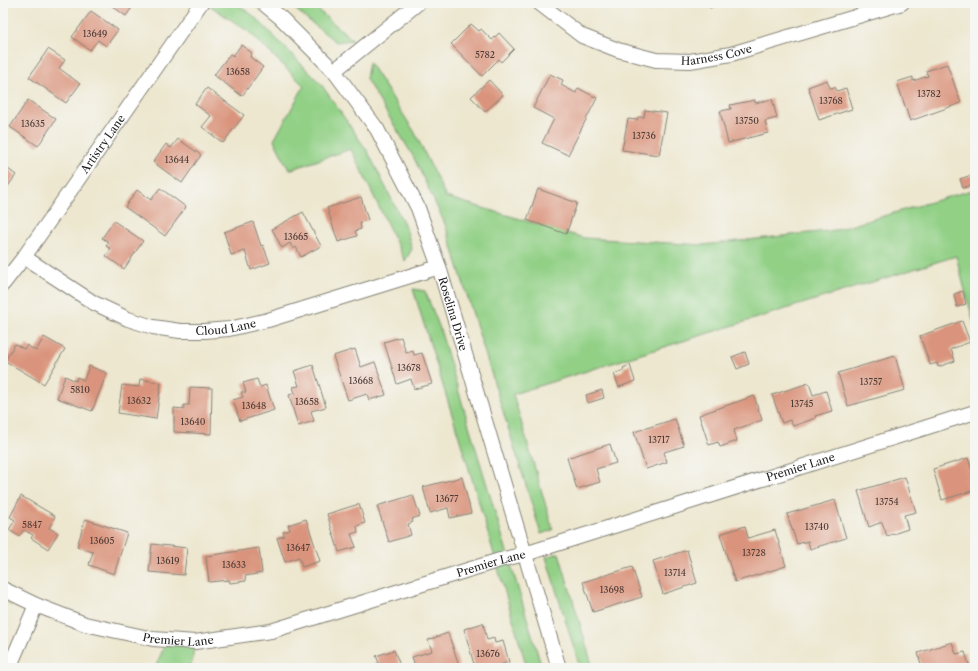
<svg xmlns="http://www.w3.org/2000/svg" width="978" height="671" font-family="'Libre Caslon Text',serif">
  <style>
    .green { fill: #92d086; stroke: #577651 }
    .building { fill: #da947d }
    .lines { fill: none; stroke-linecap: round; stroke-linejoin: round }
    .street-casing { stroke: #848276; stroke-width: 16 }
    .street { stroke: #fff; stroke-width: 14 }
    .labels { text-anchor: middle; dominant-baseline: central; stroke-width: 4; stroke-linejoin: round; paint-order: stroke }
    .number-label { font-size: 9px; fill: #4c3a34 }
    .street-label { font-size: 11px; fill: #1c1c1c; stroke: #f6f6f2 }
  </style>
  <rect width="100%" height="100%" fill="#f6f6f2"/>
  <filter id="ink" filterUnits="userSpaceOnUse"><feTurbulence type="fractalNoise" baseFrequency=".025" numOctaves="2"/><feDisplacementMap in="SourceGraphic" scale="8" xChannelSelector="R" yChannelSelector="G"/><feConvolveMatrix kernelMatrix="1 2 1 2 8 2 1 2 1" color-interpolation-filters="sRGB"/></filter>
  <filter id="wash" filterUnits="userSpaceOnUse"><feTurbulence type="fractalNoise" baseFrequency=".012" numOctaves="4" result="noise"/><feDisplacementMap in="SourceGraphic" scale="16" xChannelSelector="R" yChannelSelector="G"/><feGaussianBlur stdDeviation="0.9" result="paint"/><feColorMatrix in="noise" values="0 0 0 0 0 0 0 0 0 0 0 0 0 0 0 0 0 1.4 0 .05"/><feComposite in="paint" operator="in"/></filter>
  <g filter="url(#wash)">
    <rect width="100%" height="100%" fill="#ede7cf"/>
    <g class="green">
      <polygon points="206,3 236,3 255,17 321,84 368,152 406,228 412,249 405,261 351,149 289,170 274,140 304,86 249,32"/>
      <polygon points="288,3 310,3 353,40 336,42 307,19"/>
      <polygon points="369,62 414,131 446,197 584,238 703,245 836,230 975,189 975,328 956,256 513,394 553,530 541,534 445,224 413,156 366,79"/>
      <polygon points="413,289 425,291 439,326 542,668 527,668 473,482"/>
      <polygon points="559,553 593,668 580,668 546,557"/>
      <polygon points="167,640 195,642 191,668 155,668"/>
    </g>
    <g id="blocks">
      <g class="building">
        <polygon points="108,3 135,3 126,16"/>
        <polygon points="707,3 721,3 710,8"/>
        <polygon points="91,11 118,30 106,46 98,40 90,50 72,37"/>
        <polygon points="471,24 479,31 481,29 492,40 499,33 514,49 501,62 499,59 482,76 451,44"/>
        <polygon points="241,45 252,53 250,57 263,67 242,96 214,75 230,54 233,56"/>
        <polygon points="48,49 65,60 59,68 80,84 66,103 29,77"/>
        <polygon points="947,64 961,103 910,121 897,82 913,77 913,81 928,76 926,71"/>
        <polygon points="550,74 563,80 561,85 576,93 578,88 597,98 568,155 542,143 554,119 533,108"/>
        <polygon points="489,80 503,95 485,112 471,97"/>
        <polygon points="827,80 830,88 835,87 837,91 846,88 852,109 819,120 808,87"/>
        <polygon points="207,88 244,115 223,143 202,127 211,116 195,104"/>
        <polygon points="772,99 777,118 765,121 768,133 728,143 720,111 731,109 730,105 755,100 755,103"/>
        <polygon points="28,100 56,119 38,146 10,127"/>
        <polygon points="645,110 667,113 659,155 622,150 628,119 637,120 638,117 644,117"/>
        <polygon points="178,139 201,155 182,183 153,162 166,144 171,148"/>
        <polygon points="3,165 16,175 3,193"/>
        <polygon points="975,174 975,184 963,188 960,179"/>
        <polygon points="160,188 186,207 165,236 125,207 137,190 151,200"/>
        <polygon points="538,189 577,203 566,234 527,220"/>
        <polygon points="361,197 368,220 360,222 361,229 355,231 357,236 338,242 327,208"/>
        <polygon points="303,212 321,246 301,257 296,247 293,249 290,243 282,248 272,229"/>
        <polygon points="114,221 143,241 124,269 106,256 111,249 106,246 109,242 102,238"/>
        <polygon points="253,222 261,246 263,245 270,263 251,270 245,251 231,255 224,232"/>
        <polygon points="963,291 966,304 957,307 954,294"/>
        <polygon points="962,321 970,342 951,349 955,361 938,367 937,363 930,365 920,336"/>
        <polygon points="44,337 65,349 44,384 5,361 15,344 24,349 27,345 36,351"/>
        <polygon points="401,337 406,353 413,351 414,355 422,353 432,384 414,389 411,379 397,384 384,342"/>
        <polygon points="355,349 361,367 375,362 386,395 369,400 367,394 348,400 333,356"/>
        <polygon points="745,352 749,364 737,369 732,357"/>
        <polygon points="895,356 905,390 848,406 838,373"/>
        <polygon points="313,365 326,407 311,411 314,421 298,426 289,395 295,393 293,387 299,386 294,371"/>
        <polygon points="630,365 635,381 619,387 614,374 624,370 623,368"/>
        <polygon points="89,366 107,373 92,411 57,398 65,376 76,381 77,377 84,380"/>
        <polygon points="140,379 161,383 156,419 118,413 122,385 139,387"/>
        <polygon points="257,379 260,387 266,385 274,410 240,421 233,400 243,397 241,392 246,392 243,383"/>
        <polygon points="809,383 813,395 826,391 832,411 815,416 816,418 793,426 790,420 782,423 772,395"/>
        <polygon points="190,387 212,388 211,434 174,432 174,408 184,409 184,405 189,405"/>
        <polygon points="602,390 604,398 588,403 586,395"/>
        <polygon points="754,396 762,420 734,430 737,441 720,447 718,442 709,445 699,415"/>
        <polygon points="675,419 684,446 664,452 667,462 646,469 634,432"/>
        <polygon points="610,444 616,463 596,469 600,482 577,489 567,458"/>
        <polygon points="968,458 975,480 975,490 942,500 933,469"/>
        <polygon points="462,477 471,513 450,518 448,508 430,513 423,487"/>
        <polygon points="905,477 916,512 904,515 908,529 887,536 882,522 869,527 858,491"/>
        <polygon points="413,495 420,516 412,519 413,522 408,524 411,535 389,542 377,506"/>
        <polygon points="21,496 55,516 49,528 58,533 48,549 31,538 33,535 24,530 19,536 9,530 15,520 10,517"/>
        <polygon points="835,500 846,538 810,549 808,541 797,544 787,514"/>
        <polygon points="359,504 365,523 357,526 358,532 351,534 356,547 339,552 327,514"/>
        <polygon points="85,519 127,533 114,574 89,565 93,552 77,547"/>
        <polygon points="306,519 320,561 302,567 299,557 285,562 277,538 284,536 283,532 290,530 288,525"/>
        <polygon points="745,526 748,538 775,530 786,566 735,582 720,534"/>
        <polygon points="152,544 187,548 184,575 149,572"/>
        <polygon points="259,548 262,573 245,576 246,581 230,583 229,580 209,582 206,556"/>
        <polygon points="687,550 697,583 663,594 653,561"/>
        <polygon points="632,567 642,597 593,612 583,582"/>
        <polygon points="483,623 487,640 494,638 495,643 503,641 509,662 490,668 475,668 464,629"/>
        <polygon points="448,633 460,668 416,668 412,657 432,651 428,640"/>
        <polygon points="952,642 956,654 965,652 970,668 922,668 918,653"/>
        <polygon points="394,650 401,668 375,668 374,665 379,663 376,656"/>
      </g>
    </g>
  </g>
  <g filter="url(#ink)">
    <use href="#blocks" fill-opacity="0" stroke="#848276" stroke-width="1"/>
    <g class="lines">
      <g class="street-casing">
        <g id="street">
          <path id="s1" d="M263,3L280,17L334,71L377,129L418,208L439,267L559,668"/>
          <path id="s2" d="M539,3L582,36L618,50L656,60L690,61L731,54L902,3"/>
          <polyline points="334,71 418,3"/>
          <path id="s3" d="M24,257L94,303L128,319L153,327L180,331H205L229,329L268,320L439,267"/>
          <path id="s4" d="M3,284L24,257L201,3"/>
          <path id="s5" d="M3,589L36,605L85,624L153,639L195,642L271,631L500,560L525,554L975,412"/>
          <polyline points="9,668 36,605"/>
        </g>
      </g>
      <use href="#street" class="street"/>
    </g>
  </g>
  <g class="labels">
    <g class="number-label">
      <text x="95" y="33">13649</text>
      <text x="485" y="54">5782</text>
      <text x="238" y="71">13658</text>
      <text x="929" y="93">13782</text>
      <text x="831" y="100">13768</text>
      <text x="747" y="120">13750</text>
      <text x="33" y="123">13635</text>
      <text x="644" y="135">13736</text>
      <text x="177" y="159">13644</text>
      <text x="296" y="236">13665</text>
      <text x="409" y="367">13678</text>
      <text x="361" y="380">13668</text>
      <text x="871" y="381">13757</text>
      <text x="80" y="389">5810</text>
      <text x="139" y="400">13632</text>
      <text x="307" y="401">13658</text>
      <text x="802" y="403">13745</text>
      <text x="254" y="405">13648</text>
      <text x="193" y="421">13640</text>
      <text x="659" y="439">13717</text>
      <text x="447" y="498">13677</text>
      <text x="887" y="501">13754</text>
      <text x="32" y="524">5847</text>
      <text x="817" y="526">13740</text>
      <text x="102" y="540">13605</text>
      <text x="298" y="547">13647</text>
      <text x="754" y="552">13728</text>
      <text x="168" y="560">13619</text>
      <text x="234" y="564">13633</text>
      <text x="675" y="572">13714</text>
      <text x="612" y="589">13698</text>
      <text x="488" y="653">13676</text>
    </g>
    <g class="street-label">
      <text stroke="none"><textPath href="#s2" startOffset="193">Harness Cove</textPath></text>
      <text stroke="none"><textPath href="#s4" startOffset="172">Artistry Lane</textPath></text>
      <text stroke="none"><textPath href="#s1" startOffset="371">Roselina Drive</textPath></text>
      <text stroke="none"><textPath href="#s3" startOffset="221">Cloud Lane</textPath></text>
      <text stroke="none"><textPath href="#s5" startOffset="832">Premier Lane</textPath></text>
      <text stroke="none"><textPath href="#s5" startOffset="508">Premier Lane</textPath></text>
      <text stroke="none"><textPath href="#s5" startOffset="184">Premier Lane</textPath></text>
    </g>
  </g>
  <rect width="978" height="671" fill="none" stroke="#f6f6f2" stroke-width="16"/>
</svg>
